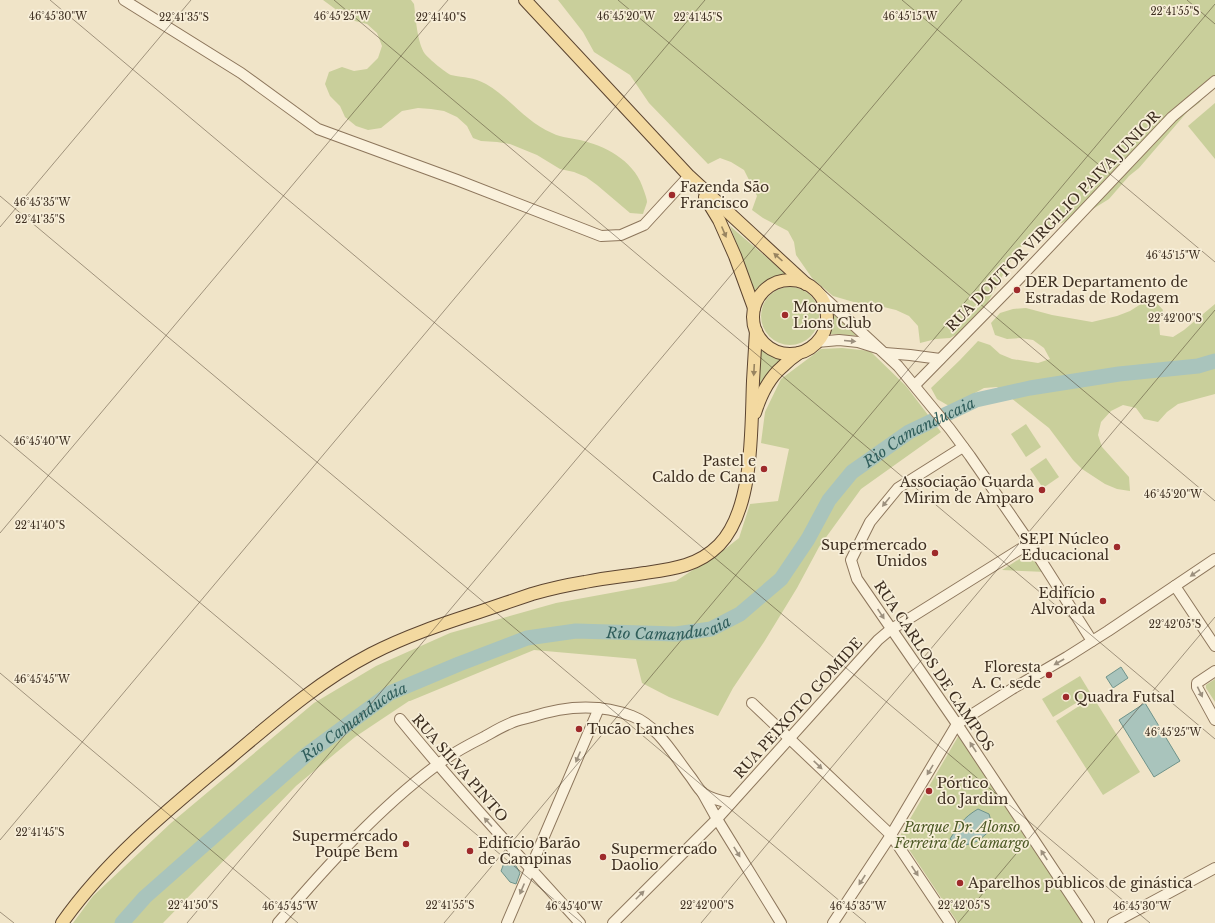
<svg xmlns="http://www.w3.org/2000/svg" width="1215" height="923" font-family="'Libre Baskerville',serif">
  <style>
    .green { fill: #c9cf9b }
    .water { fill: #a9c4bc; stroke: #6f938a }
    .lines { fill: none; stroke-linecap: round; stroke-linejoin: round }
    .river { stroke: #a9c4bc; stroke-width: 15 }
    .minor-casing { stroke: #8d765c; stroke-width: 12 }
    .major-casing { stroke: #5b4430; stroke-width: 14 }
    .minor { stroke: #faf1dc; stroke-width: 10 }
    .major { stroke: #f3d9a0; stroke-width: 12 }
    .oneway { fill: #988460 }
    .oneway2 { fill: #9c907e }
    .ticks { fill: none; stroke: #3d2e20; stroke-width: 1; stroke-opacity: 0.45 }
    .poi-dot { fill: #9e2a2b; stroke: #f7eed8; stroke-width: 1.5 }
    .labels { text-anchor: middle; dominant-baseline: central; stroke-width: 3.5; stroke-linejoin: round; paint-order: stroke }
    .poi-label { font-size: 14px; fill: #3d2e20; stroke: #f7eed8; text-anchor: start }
    .street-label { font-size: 14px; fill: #3d2e20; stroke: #f7eed8 }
    .park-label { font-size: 14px; font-style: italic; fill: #4d5a26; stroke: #f7eed8 }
    .water-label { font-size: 15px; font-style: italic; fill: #2f5d5a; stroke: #f7eed8 }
    .ticks-label { font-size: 10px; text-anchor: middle; fill: #3d2e20; stroke: #f7eed8; stroke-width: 3.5; stroke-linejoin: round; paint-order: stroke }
  </style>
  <rect width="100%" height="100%" fill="#f0e4c8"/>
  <g class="green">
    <path d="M323,0H411L414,4C416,19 417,42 425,54C429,59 446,73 451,75C465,78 473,77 486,84C510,98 526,122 552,133C562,138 573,138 584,141C610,148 636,163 644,191C645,194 647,199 647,202C646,206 644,210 643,214L630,213L597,185L586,177L574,172L560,169L537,155L510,144L497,142L481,141L473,138L467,126L457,117L444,111L431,109L418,108L402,111L381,128L368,130L356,126L345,117L340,106L330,96L325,84L329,72L342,67L354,71L367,69L378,58L382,46L377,33L367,24L355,21L342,14Z"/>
    <polygon points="558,0 1215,0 1215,84 1199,103 1188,111 1139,168 1129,176 1109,199 1088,212 1074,217 1062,223 1034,232 1014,255 989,300 984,313 974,325 950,338 936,339 920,343 918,326 909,316 896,310 871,304 857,303 833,296 812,278 796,255 794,242 788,231 763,218 752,210 757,196 744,170 731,162 720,158 708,164 649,103 630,75 594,52 583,32"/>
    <polygon points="1215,103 1215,159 1188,126"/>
    <path d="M730,226L787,275C771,276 765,279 755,292Z"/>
    <circle cx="790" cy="316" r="29"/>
    <polygon points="1154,300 1163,310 1159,322 1160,335 1173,337 1184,330 1215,304 1215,394 1178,404 1167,412 1158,422 1144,419 1136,408 1123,405 1111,411 1101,422 1098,435 1102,447 1129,477 1130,491 1117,489 1105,484 1082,469 1073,460 1049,428 997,387 984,388 962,400 949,406 937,399 931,388 960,360 978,341 990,345 1000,354 1012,359 1038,363 1050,359 1044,348 1033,340 1020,338 1007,339 995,335 991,323 1000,313 1013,309 1026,308 1052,315 1092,322 1117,316 1130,311 1141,304"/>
    <polygon points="833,312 862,336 830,334"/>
    <polygon points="758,346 770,355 782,357 758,389"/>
    <polygon points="842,348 870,351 906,386 941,432 861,489 819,547 797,588 764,642 733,688 718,716 669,697 642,683 636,659 534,650 410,701 409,701 355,737 296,786 163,923 73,923 93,896 171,823 314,703 376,666 450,633 556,603 676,581 725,549 739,538 750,504 778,501 789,449 761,443 765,412 781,379 821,349"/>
    <polygon points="1026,424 1041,447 1026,457 1011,434"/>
    <polygon points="1046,458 1059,477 1043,488 1030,469"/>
    <polygon points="1032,551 1046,572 1002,570"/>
    <polygon points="1080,676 1091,694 1053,717 1042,699"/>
    <polygon points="1215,679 1215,702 1206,688 1206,685"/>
    <polygon points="1093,697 1140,772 1103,795 1056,721"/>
    <polygon points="959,735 1083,923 958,923 900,836"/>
  </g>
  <g class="water">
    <polygon points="1121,667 1128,678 1113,688 1106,677"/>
    <polygon points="1145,703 1180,761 1154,777 1119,720"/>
    <path d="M978,809L989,814L993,828L978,841L960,847L950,839C958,826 964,817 978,809Z"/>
    <polygon points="510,862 516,866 520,873 516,884 510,882 501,871 504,863"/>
  </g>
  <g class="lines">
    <path class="river" id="s1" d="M122,923L145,897L306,755L390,693L459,664L527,638L576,631L676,634L711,629L740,614L781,579L808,539L829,500L852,472L909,432L976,400L1030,388L1119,374L1198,366L1215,361"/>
    <g class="minor-casing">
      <g id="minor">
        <polyline points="124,0 241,73 318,129 457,180 601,236 621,235 644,225 689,176"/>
        <polyline points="817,291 898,366 950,429 970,456 1030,543 1092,641"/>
        <polyline points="817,342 839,340 858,342 877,348"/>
        <polyline points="885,353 910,355 940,359"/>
        <polyline points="915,385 1016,282 1172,117 1215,81"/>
        <polyline points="963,447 898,488 870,522 851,560 857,579 957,724 1089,923"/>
        <polyline points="1175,586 1215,646"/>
        <polyline points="1215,671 1197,683 1197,687 1215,720"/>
        <polyline points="752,703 891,835 950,923"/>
        <path d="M400,719C457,789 519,856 580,923"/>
        <polyline points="702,792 717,819 781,923"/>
        <path d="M278,923C325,868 379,808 437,765C451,754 468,745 484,737C493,732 501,727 511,723C517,720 524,719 531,717C564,706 599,703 632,716C658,726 673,754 690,776C694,781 698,789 703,793C711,799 721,801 731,803"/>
        <polyline points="507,923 599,708"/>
        <polyline points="613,923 717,819 878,640 891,629 902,623 1030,543"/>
        <polyline points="833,923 891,835 957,724 1012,689 1067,657 1108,631 1215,559"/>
        <polyline points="1113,923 1215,868"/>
      </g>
    </g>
    <g class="major-casing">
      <g id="major">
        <polyline points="525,0 689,176 806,284"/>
        <polyline points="705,197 719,220 735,256 754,308"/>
        <circle cx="790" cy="317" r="37"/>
        <path d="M755,413C760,397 768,379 782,367C787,362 793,357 799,353"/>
        <path d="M62,923C107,859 170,808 230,758C275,720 319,681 371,654C406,636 442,624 479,612C497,606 514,600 532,594C549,589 567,585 585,582C605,578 625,576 645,573C673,569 698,566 719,545C754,509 751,429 753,381C754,364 755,347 756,331"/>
      </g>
    </g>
    <use href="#minor" class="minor"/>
    <use href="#major" class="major"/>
  </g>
  <defs><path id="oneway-solid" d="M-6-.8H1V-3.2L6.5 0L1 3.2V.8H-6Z"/></defs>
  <g class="oneway">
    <use href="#oneway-solid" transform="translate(724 232) rotate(67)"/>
    <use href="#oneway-solid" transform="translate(778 257) rotate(-138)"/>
    <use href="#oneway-solid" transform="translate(754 370) rotate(93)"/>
  </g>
  <g class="oneway2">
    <use href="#oneway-solid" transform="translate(850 341) rotate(5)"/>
    <use href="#oneway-solid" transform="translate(886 502) rotate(129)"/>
    <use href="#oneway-solid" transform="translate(1195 573) rotate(146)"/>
    <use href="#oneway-solid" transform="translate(881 614) rotate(56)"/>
    <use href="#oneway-solid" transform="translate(1059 662) rotate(150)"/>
    <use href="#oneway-solid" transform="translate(1200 692) rotate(64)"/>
    <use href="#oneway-solid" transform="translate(973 747) rotate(-123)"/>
    <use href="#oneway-solid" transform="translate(578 757) rotate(113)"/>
    <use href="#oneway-solid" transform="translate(818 765) rotate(44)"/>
    <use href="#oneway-solid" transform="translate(930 770) rotate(121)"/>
    <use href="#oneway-solid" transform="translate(488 822) rotate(-132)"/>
    <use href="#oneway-solid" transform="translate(737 852) rotate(58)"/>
    <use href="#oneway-solid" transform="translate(1044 855) rotate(-123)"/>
    <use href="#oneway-solid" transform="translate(915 871) rotate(56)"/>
    <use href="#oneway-solid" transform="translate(862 880) rotate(123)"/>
    <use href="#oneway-solid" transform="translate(522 889) rotate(113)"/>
    <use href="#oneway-solid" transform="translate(640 895) rotate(-45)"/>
  </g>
  <path class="ticks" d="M50,0L1150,923M334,0L1215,739M618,0L1215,501M902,0L1215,262M1187,0L1215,24M0,196L866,923M0,227L191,0M0,435L582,923M0,533L448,0M0,673L298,923M0,840L705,0M0,912L14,923M187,923L962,0M444,923L1215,4M701,923L1215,310M958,923L1215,617"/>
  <g class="poi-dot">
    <circle cx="672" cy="195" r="4"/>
    <circle cx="1017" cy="290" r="4"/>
    <circle cx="785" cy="315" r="4"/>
    <circle cx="764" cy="469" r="4"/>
    <circle cx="1042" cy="490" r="4"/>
    <circle cx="1117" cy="547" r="4"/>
    <circle cx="935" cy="553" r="4"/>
    <circle cx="1103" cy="601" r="4"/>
    <circle cx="1049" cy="675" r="4"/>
    <circle cx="1066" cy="697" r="4"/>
    <circle cx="579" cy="729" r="4"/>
    <circle cx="929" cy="791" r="4"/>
    <circle cx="406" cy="844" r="4"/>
    <circle cx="470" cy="851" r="4"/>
    <circle cx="603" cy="857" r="4"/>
    <circle cx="960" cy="883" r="4"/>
  </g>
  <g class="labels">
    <g class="poi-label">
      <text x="680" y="187">Fazenda São<tspan x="680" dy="16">Francisco</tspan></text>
      <text x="1025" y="282">DER Departamento de<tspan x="1025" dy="16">Estradas de Rodagem</tspan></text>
      <text x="793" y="307">Monumento<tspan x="793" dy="16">Lions Club</tspan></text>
      <text x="756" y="461" text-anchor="end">Pastel e<tspan x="756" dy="16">Caldo de Cana</tspan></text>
      <text x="1034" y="482" text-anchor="end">Associação Guarda<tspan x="1034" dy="16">Mirim de Amparo</tspan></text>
      <text x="1109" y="539" text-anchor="end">SEPI Núcleo<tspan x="1109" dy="16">Educacional</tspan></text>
      <text x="927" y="545" text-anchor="end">Supermercado<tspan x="927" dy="16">Unidos</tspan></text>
      <text x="1095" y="593" text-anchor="end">Edifício<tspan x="1095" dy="16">Alvorada</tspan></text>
      <text x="1041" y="667" text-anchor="end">Floresta<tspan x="1041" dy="16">A. C. sede</tspan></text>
      <text x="1074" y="697">Quadra Futsal</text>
      <text x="587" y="729">Tucão Lanches</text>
      <text x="937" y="783">Pórtico<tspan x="937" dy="16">do Jardim</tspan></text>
      <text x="398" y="836" text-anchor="end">Supermercado<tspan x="398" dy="16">Poupe Bem</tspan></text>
      <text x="478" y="843">Edifício Barão<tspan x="478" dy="16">de Campinas</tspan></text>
      <text x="611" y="849">Supermercado<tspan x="611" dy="16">Daolio</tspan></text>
      <text x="968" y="883">Aparelhos públicos de ginástica</text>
    </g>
    <g class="street-label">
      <text transform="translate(1053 221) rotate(-46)">RUA DOUTOR VIRGILIO PAIVA JUNIOR</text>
      <text transform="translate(934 666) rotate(56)">RUA CARLOS DE CAMPOS</text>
      <text transform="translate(798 708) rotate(-48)">RUA PEIXOTO GOMIDE</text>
      <text transform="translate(460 768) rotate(49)">RUA SILVA PINTO</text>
    </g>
    <g class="park-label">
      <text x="962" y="827">Parque Dr. Alonso<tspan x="962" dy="16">Ferreira de Camargo</tspan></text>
    </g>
    <g class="water-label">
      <text stroke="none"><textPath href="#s1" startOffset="980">Rio Camanducaia</textPath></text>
      <text stroke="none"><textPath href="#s1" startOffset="644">Rio Camanducaia</textPath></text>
      <text stroke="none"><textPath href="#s1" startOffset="308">Rio Camanducaia</textPath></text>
    </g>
  </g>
  <g class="ticks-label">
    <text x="1175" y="15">22°41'55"S</text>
    <text x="910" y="20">46°45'15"W</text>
    <text x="58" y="20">46°45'30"W</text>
    <text x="342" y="20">46°45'25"W</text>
    <text x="626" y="20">46°45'20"W</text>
    <text x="184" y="21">22°41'35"S</text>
    <text x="441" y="21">22°41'40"S</text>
    <text x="698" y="21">22°41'45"S</text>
    <text x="42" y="206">46°45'35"W</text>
    <text x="40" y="223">22°41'35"S</text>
    <text x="1173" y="259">46°45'15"W</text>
    <text x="1175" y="322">22°42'00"S</text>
    <text x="42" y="445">46°45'40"W</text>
    <text x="1173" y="498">46°45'20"W</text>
    <text x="40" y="529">22°41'40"S</text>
    <text x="1175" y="628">22°42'05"S</text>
    <text x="42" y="683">46°45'45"W</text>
    <text x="1173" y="736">46°45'25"W</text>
    <text x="40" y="836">22°41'45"S</text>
    <text x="193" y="909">22°41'50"S</text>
    <text x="450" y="909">22°41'55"S</text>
    <text x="707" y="909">22°42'00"S</text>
    <text x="964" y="909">22°42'05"S</text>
    <text x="290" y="910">46°45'45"W</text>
    <text x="574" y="910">46°45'40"W</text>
    <text x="858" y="910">46°45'35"W</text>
    <text x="1142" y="910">46°45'30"W</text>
  </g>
</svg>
